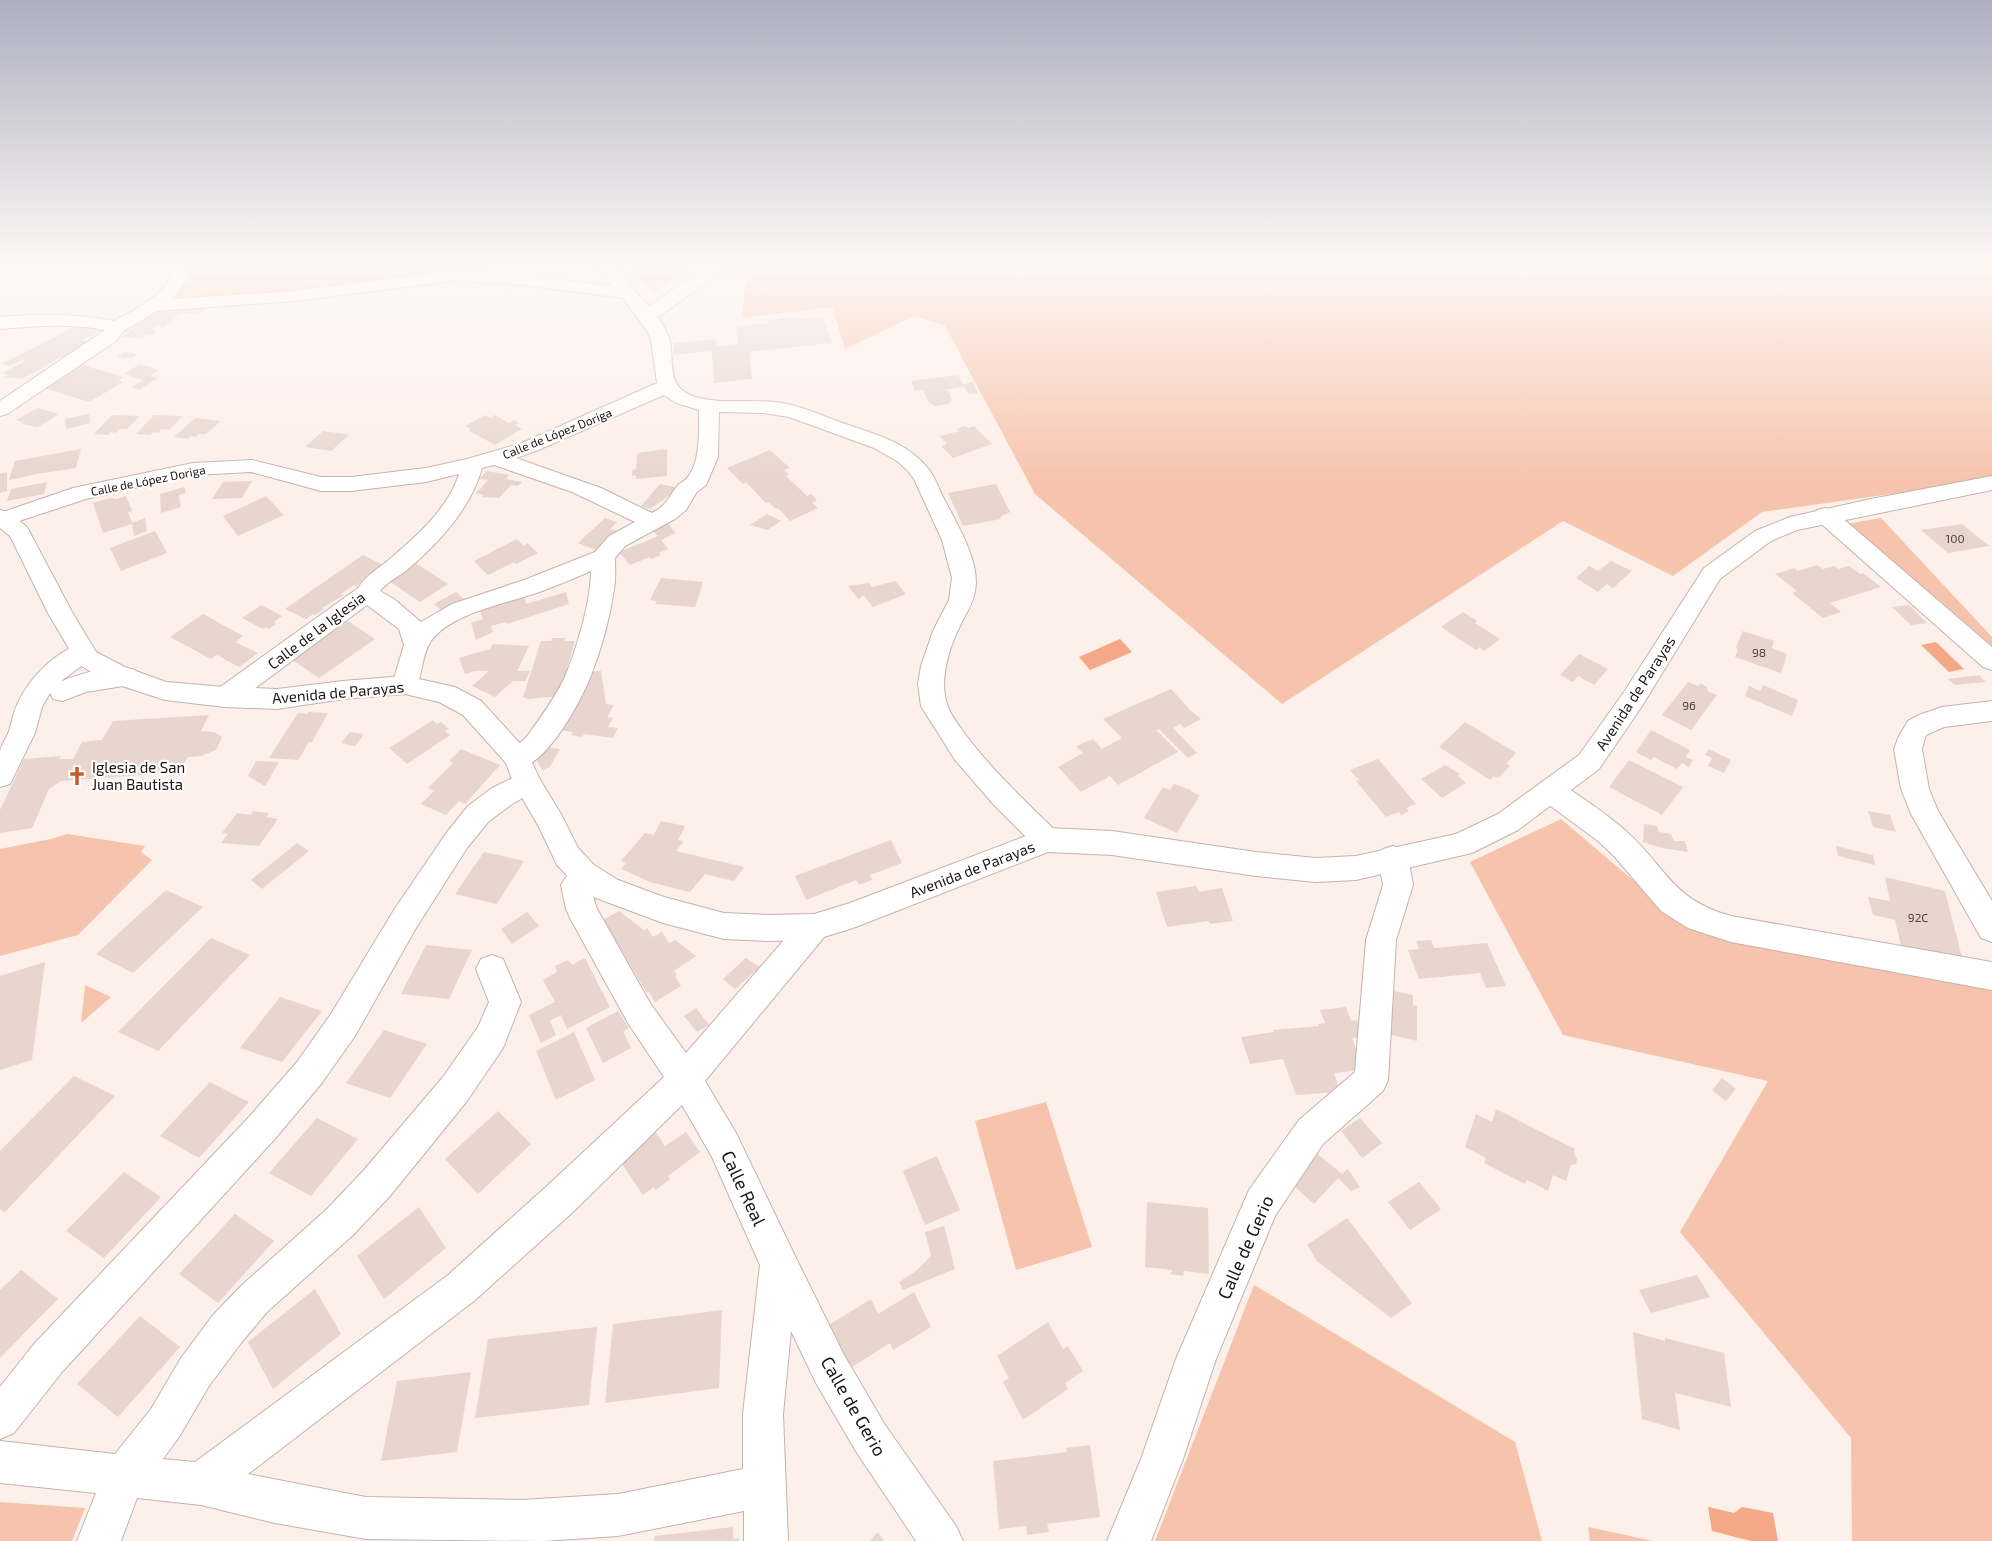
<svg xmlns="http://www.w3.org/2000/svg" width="1992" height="1541" font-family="'Exo 2',sans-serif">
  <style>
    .green { fill: #f6c3ac }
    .water { fill: #f5a885 }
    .building { fill: #e7d5ce }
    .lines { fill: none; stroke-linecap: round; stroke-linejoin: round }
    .minor-casing { stroke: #c4b3ac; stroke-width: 2 }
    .tertiary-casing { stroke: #c4b3ac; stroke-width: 2 }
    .minor { fill: #fff; fill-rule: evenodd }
    .tertiary { fill: #fff; fill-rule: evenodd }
    .labels { text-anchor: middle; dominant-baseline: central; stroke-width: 4.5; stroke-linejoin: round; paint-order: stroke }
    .far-street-label { font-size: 12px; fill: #1b1512; stroke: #fff }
    .number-label { font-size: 12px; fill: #4e4541 }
    .street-label { font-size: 15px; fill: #1b1512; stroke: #fff }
    .poi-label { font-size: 15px; fill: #1b1512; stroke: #fff; text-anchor: start }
    .near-street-label { font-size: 18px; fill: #1b1512; stroke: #fff }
  </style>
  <rect width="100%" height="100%" fill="#fdefe9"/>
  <g class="green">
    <polygon points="195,267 451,267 457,274 300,292 168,300 182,284 189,269"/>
    <polygon points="626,267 692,267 654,293"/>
    <polygon points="731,267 1992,267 1992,480 1762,512 1673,576 1563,521 1282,704 1035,494 945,326 914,316 845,349 832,307 742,318 746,279 720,275"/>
    <polygon points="1881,518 1992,637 1992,649 1846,524"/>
    <polygon points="1561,819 1681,921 1992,991 1992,1541 1852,1541 1851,1438 1680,1232 1768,1081 1563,1035 1470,862"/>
    <polygon points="67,834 145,846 141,852 152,860 78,935 0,956 0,849 51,839"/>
    <polygon points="85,985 111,997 81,1023"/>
    <polygon points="1046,1102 1092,1247 1016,1270 975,1121"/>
    <polygon points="1254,1285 1515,1442 1542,1541 1155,1541"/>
    <polygon points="0,1502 85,1508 72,1541 0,1541"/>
    <polygon points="1588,1527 1653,1541 1590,1541"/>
  </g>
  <g class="water">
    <polygon points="1120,639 1132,652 1090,670 1079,657"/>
    <polygon points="1936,642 1964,669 1949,672 1921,645"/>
    <polygon points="1708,1507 1734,1513 1742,1507 1773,1513 1778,1541 1751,1541 1712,1531"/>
  </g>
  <g class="building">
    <polygon points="206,304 200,314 180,313 164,327 156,326 152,330 157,331 153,335 147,334 142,339 122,337 137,325 130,325 150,311 169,312 175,307"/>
    <polygon points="798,317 799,319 823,317 832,343 749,352 752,379 714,383 712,351 673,355 674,343 716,339 717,346 738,344 736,326 769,323 768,320"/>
    <polygon points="81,324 105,329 82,340 87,342 79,346 81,347 21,379 4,377 8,375 2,373 25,361 22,360 10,366 2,364"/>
    <polygon points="124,352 138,354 132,358 116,357"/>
    <polygon points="80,364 123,377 118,381 123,382 89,402 44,388"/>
    <polygon points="140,364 159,370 150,376 158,378 139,390 131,387 143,380 124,374"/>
    <polygon points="958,375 963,384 973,382 978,393 968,394 964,387 947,389 952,400 948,404 935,406 929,403 923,390 915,391 911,381"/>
    <polygon points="38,408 59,414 38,427 21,424 24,423 16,420"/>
    <polygon points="89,414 90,423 66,429 65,419"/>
    <polygon points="112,415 140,416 127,429 120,429 116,433 111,432 108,435 94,434"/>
    <polygon points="154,415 182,416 169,430 161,429 158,433 153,432 150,435 136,434"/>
    <polygon points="485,415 491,418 495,415 509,423 514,420 519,423 515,425 522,429 495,445 468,430 471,429 465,426"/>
    <polygon points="195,418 221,421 206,434 199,434 195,437 190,436 188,439 174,437"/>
    <polygon points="965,426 969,428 974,426 992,444 953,458 941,446 947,444 939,436 960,431 956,429"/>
    <polygon points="323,431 345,434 349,435 331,451 305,447"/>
    <polygon points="81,449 76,468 30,475 29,476 9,480 15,461"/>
    <polygon points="667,449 667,476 636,479 636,475 632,476 632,470 636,469 637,453"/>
    <polygon points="770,450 790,468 784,470 789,474 786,476 807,496 811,494 817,500 812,503 818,508 790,521 778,508 776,509 768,502 766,503 746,482 743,484 727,468"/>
    <polygon points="487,471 509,475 506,479 522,482 518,486 511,485 499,498 482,497 484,495 476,493 488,480 479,479"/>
    <polygon points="7,472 7,491 0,493 0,474"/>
    <polygon points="252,481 242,498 212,499 223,482"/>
    <polygon points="47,482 44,494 7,501 11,489"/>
    <polygon points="660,484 680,488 650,509 641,506"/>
    <polygon points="996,484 1010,512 1000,517 1001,519 963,526 948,493"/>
    <polygon points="184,487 186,493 179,495 181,507 161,513 160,494"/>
    <polygon points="126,496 132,511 128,512 132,523 145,518 147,531 134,536 132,524 103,533 93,503 110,498 116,499"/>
    <polygon points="266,496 284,515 238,536 223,516"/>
    <polygon points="767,514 781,521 767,530 750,525"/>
    <polygon points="605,518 617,522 610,529 621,532 600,552 578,543"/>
    <polygon points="668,524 676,533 661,540 668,549 659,553 661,555 651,559 650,557 630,565 619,552 658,536 653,531"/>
    <polygon points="1962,524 1989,546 1948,553 1921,530"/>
    <polygon points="155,531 167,553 121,571 110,548"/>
    <polygon points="517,539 524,546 527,543 538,553 516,564 514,562 488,575 474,561"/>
    <polygon points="363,555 383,565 356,586 354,585 341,594 344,595 322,608 324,609 315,615 313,614 306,619 285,609"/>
    <polygon points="1611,561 1632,571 1613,588 1607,584 1598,592 1576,578 1589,566 1598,571"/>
    <polygon points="414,562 448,584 420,602 386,579"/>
    <polygon points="1817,565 1823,569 1834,566 1839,569 1849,566 1860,574 1863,573 1881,587 1830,603 1841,612 1823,618 1792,593 1797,591 1775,574 1794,568 1798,571"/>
    <polygon points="661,578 703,582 695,607 655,604 657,601 650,600"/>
    <polygon points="895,581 906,594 873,607 864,596 858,599 848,586 869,583 872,587"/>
    <polygon points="456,592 466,601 444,613 434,604"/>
    <polygon points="566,592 569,604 507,624 506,622 491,626 493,632 476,640 471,623 483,619 479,608 524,596 526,604"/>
    <polygon points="261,605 282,616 274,622 276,624 269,629 266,627 263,629 242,618"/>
    <polygon points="1909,605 1927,623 1911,625 1892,607"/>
    <polygon points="1463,612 1477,621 1475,623 1500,639 1484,651 1479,647 1476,650 1441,627"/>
    <polygon points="203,614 243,636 235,642 258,653 239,667 217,655 211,659 170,637"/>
    <polygon points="348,621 375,639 319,678 291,659"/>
    <polygon points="1743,631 1774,641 1772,648 1787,654 1781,673 1735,657 1738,650 1736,647"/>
    <polygon points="552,638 565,638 564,641 575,641 559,696 528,699 523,697 541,641 551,641"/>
    <polygon points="493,644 529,646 517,671 530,671 525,681 513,681 495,697 472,686 489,671 475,671 465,674 459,658 490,649"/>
    <polygon points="1579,654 1608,669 1594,685 1578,676 1573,682 1560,675"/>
    <polygon points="601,671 606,704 614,705 607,717 613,718 608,727 618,728 613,738 584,734 582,737 571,735 573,732 560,730 575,703 580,701 576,694 588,672"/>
    <polygon points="1979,675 1986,682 1955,685 1948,679"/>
    <polygon points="1688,682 1698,686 1700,683 1708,688 1707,691 1717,695 1691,730 1662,715"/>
    <polygon points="1763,685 1798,700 1792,716 1745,696 1749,686 1760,691"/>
    <polygon points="1171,689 1191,711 1201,719 1184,728 1180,724 1173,728 1197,753 1188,758 1159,729 1156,730 1178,752 1118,785 1110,776 1081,792 1058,767 1083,753 1076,746 1093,739 1102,749 1122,738 1103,719"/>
    <polygon points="308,712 328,713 312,742 309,742 298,760 269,758 298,713 307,714"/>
    <polygon points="209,715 201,731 214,732 222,737 216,750 201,756 188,757 179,772 61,781 49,789 32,828 0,833 0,810 24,759 61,756 59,759 73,759 82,742 102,740 113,721"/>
    <polygon points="433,720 437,724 441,722 449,729 445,731 450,735 407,764 389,748"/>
    <polygon points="1465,722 1516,753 1506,764 1510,766 1498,778 1494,776 1490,780 1439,747"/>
    <polygon points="1651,730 1690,750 1686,757 1693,760 1689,767 1682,763 1677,769 1654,757 1651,760 1636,752"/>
    <polygon points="350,732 364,734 355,746 341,743"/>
    <polygon points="545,747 560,749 550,767 542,770 537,761"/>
    <polygon points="461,749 500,765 465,804 459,801 446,815 421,804 434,791 428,788 453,763 449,761"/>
    <polygon points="1709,749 1731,760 1724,773 1708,766 1712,758 1705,755"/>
    <polygon points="1378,759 1416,804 1406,808 1409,811 1401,815 1399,812 1386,817 1356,781 1359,780 1350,770"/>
    <polygon points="1629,760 1683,787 1662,815 1609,787"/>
    <polygon points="256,761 279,762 265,786 248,776"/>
    <polygon points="1445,765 1460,774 1458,776 1466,783 1442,798 1421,779"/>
    <polygon points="1174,784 1191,790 1190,791 1200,795 1177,833 1144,818 1163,787 1170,790"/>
    <polygon points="253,811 269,813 266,817 278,819 259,846 221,843 228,834 222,833 237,813 251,815"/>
    <polygon points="1868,811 1890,815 1896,832 1873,827"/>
    <polygon points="661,821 685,826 678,840 684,841 676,851 744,867 734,881 705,874 690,892 650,882 621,869 626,863 621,861 645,833 654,835"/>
    <polygon points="1644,824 1657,826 1659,832 1671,834 1674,841 1685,841 1688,852 1662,848 1643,842"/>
    <polygon points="891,840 902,863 870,875 872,880 859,885 856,880 806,900 795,876"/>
    <polygon points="297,843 309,851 262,889 251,880"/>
    <polygon points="1836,846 1873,855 1875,865 1838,856"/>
    <polygon points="484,852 524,861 497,904 455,894"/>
    <polygon points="1885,877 1945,891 1963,961 1901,946 1895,920 1873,915 1868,897 1890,901"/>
    <polygon points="1196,886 1199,892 1222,888 1233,921 1210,924 1208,921 1167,927 1156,892"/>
    <polygon points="166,890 203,907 133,973 96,954"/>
    <polygon points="619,911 644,930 647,928 653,937 662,932 669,943 675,940 696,956 674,971 677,975 675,976 681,986 655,1002 649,992 647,993 603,920"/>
    <polygon points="527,912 539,926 512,944 501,929"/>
    <polygon points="211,938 250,955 158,1051 118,1032"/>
    <polygon points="1431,940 1434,948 1487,943 1506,986 1486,988 1480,973 1419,979 1408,950 1419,949 1416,941"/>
    <polygon points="426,945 472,950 449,999 401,994"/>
    <polygon points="585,958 610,1007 567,1029 561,1015 550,1021 556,1035 541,1043 529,1015 555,1002 543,980 557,972 555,966 568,960 572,965"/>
    <polygon points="746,958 760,967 735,989 723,979"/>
    <polygon points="45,962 32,1060 0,1070 0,976"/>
    <polygon points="1388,990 1413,995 1413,1005 1417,1006 1417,1041 1387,1034"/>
    <polygon points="280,997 322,1011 282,1062 240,1048"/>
    <polygon points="1346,1007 1351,1021 1357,1020 1362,1037 1352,1038 1363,1070 1334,1073 1340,1092 1296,1095 1283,1059 1250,1064 1241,1037 1274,1032 1273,1030 1319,1026 1318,1024 1325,1023 1320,1010"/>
    <polygon points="696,1008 709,1025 697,1032 684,1016"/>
    <polygon points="618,1011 629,1028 623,1031 631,1048 603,1063 586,1028"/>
    <polygon points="384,1030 427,1044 390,1098 346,1083"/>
    <polygon points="574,1032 595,1080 556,1100 536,1051"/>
    <polygon points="74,1076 115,1096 5,1212 0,1209 0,1151"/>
    <polygon points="1722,1078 1736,1089 1726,1101 1712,1090"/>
    <polygon points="210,1082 249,1102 199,1158 160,1136"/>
    <polygon points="1496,1109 1575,1149 1574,1154 1577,1159 1576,1164 1571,1165 1566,1181 1553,1175 1548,1191 1527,1180 1525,1184 1484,1163 1486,1158 1465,1147 1476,1114 1492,1122"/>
    <polygon points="498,1111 531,1144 478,1194 445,1159"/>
    <polygon points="317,1118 358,1139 311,1196 269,1173"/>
    <polygon points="1360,1118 1382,1143 1362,1158 1341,1131"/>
    <polygon points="655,1131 665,1146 686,1132 700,1152 668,1176 670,1179 656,1190 654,1187 643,1195 618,1158"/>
    <polygon points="1315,1152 1342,1174 1348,1169 1360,1187 1351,1191 1338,1178 1314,1204 1295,1187"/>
    <polygon points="937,1156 960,1210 925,1225 903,1171"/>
    <polygon points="124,1172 161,1197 104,1258 66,1231"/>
    <polygon points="1419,1182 1441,1209 1410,1230 1388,1202"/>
    <polygon points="1147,1202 1208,1208 1209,1274 1184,1271 1183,1276 1171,1274 1172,1270 1145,1267"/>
    <polygon points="419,1207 446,1248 384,1299 357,1256"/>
    <polygon points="235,1214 274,1241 218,1303 179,1274"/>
    <polygon points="1347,1218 1412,1303 1391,1318 1317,1261 1307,1245"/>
    <polygon points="944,1226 955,1269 903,1290 899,1282 916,1271 931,1256 925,1232"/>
    <polygon points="21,1270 58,1299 0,1358 0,1290"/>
    <polygon points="1697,1275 1710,1297 1651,1313 1639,1290"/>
    <polygon points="315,1289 341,1334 273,1389 248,1342"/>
    <polygon points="914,1292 931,1327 893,1350 890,1343 849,1369 829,1325 871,1299 878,1314"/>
    <polygon points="722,1310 719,1388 605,1403 613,1324"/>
    <polygon points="140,1316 180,1347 118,1417 77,1384"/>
    <polygon points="1048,1322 1063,1349 1068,1346 1083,1371 1065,1383 1068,1389 1023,1420 1003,1382 1009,1378 997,1356"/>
    <polygon points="597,1327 589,1405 475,1418 488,1339"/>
    <polygon points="1633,1332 1665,1341 1665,1338 1724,1353 1731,1407 1675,1393 1680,1430 1642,1419"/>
    <polygon points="471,1372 457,1452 381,1461 397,1381"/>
    <polygon points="1090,1445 1100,1517 1047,1524 1049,1532 1027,1535 1026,1526 999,1529 993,1461 1067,1452 1066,1448"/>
    <polygon points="733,1527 733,1539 739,1538 739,1541 654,1541 655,1536"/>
    <polygon points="878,1532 884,1541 870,1541"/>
  </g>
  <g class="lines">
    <g class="minor-casing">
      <g id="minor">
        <path d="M171,267H188L187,280L172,299L295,291L453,271L514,274L612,286L595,267H613L649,306L706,267H725L723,271L658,317C663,324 667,332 670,341C673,355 669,378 681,389C700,407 749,399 774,402C796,404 816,413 837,421C870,433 907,440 930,471C935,478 938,486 942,495C955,521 981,561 975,591C973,604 965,615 960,626C949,648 939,680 947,704C950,715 959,725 965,734C992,770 1025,801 1057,832L1061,840L1057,848L1047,852L1037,848L995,806L955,760L921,706L918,684L921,666L933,631L949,600L952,578L942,540L914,479L907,470L897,461L874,448L789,417L763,413L719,412L718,457L706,485L696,493L686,510L675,519L625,546L615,558C615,568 616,579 614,589C610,618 601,650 590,678C580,702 547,765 518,768C515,768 511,767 507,765L503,758C509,747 521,745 528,735C541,717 554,699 564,679C576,652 591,601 591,571C575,578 558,585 542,591C510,603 452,612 431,641C421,656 423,676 414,692L405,694L396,692L392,685L404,645L399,629L367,605L234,704L225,707L216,704L212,697L216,690L358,588C369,572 378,570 392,557C418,535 449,507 459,474L426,482L351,491H321L251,472L193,475L86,499L4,526L0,525V513L73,488L193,463L252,460L321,477H351L426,468L467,459L522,443L657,383L651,340L647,331L623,298L514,284L453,281L295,301L157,311L124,331L116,341L7,414L0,416V401L105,330C71,323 34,326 0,329V317C38,314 77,313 114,321C130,312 164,296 169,278C170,275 170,270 171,267ZM664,395L676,403L699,410C699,429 701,462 687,478C685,481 681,482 678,485C668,498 667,505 652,513L601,488L516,458L536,451ZM494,465L572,492L635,522L609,536L595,552L524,580L452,604L421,622L394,599L380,591C387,582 398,577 407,570C439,543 471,508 482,468Z"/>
        <polygon points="1825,508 1833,510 1992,647 1992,670 1983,667 1817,520 1814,515 1817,510"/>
        <path d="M83,643L92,646L96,652L92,658L60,682C80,673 114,664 135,670L139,677L135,684L86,692L62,701L53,699L50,693L42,707L35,733L10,784L0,787C0,775 0,763 0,752C1,744 7,738 9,731C12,722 13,713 17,705C29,678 54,652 83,643Z"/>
        <polygon points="1992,701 1992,721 1944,727 1926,735 1922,749 1929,789 1938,811 1992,901 1992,942 1981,938 1911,814 1901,789 1894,749 1899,736 1908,721 1919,715 1942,707"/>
        <polygon points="527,771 537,774 541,782 537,790 512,804 488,822 467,848 416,928 355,1036 321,1084 273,1141 62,1372 14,1433 0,1439 0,1387 34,1344 249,1117 297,1062 331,1014 394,910 447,832 468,806 492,788"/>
        <path d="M1551,780L1561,783C1583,799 1606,813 1626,831C1667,868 1671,899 1731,916L1992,962V990L1731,942L1688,928L1661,911L1614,856L1598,841L1541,799L1537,791L1541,783Z"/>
        <polygon points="1393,846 1403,849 1408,858 1413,885 1396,940 1388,1080 1383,1091 1323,1144 1275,1216 1216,1359 1183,1459 1151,1541 1107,1541 1141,1459 1176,1359 1249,1190 1299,1120 1355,1072 1366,940 1383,885 1378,858 1383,849"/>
        <path d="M584,862L594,865L599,874L591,887L596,907L650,1003L686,1053L803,918L814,914L825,918L829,927L825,936L705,1081L736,1133L795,1256L844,1355L885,1425L956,1526L963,1541H916L857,1453L816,1383L791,1331L783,1414L788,1541H744V1511L618,1536L543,1541L366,1539L275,1523L201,1505L137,1498L121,1541H77L96,1493L0,1483V1441L115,1454L151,1409L181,1358L213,1315L241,1286L327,1209L364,1170L443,1077L478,1027L489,1002L476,969L481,959L492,955L503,959L521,1002L503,1048L467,1101L390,1196L353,1235L267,1312L241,1343L209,1386L179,1437L163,1459L195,1462L448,1275L548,1185L664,1077L628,1023L570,918L566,909L561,885L574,865ZM682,1105L712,1157L760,1265L743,1414V1469L618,1494L522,1500L366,1497L248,1474L474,1301L574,1211Z"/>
      </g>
    </g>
    <g class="tertiary-casing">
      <polygon id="tertiary" points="1992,476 1992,490 1797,530 1771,541 1720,579 1642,706 1599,769 1518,830 1472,853 1356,880 1316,882 1256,876 1112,855 1048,852 853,928 814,940 768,941 724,939 663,923 596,898 574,883 557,865 539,827 513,782 506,763 463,715 439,702 405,694 343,699 277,709 225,707 165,700 107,681 78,664 48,613 10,536 0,528 0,510 8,512 27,527 72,612 96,652 125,667 166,682 225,687 277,689 343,681 405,676 455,687 481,701 527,751 539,778 561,814 578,848 594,865 618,880 664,897 724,913 768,915 814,914 850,903 1047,828 1112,831 1256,852 1316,858 1356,856 1456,834 1498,814 1579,755 1624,692 1704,568 1755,531 1790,517 1871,499"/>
    </g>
    <use href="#minor" class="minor"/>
    <use href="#tertiary" class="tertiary"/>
  </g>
  <linearGradient id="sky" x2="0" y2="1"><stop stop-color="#adafc0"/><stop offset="0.55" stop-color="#fef8f5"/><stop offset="1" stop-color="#fef8f5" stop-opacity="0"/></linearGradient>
  <rect width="1992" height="482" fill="url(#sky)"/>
  <defs>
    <g id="church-bare" transform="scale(1.5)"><path d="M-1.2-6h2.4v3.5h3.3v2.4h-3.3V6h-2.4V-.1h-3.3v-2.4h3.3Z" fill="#c25e2a" stroke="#fff" stroke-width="2.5" paint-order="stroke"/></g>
  </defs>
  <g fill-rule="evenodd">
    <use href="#church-bare" x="77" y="776"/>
  </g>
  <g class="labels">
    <g class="far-street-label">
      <text transform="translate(557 433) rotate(-22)">Calle de López Doriga</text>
      <text transform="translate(148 480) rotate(-11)">Calle de López Doriga</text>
    </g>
    <g class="number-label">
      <text x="1955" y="538">100</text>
      <text x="1759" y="652">98</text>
      <text x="1689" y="705">96</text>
      <text x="1918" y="917">92C</text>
    </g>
    <g class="street-label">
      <text transform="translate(316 630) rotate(-37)">Calle de la Iglesia</text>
      <text transform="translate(338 692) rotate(-5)">Avenida de Parayas</text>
      <text transform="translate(1635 693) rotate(-57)">Avenida de Parayas</text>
      <text transform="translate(972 869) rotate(-21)">Avenida de Parayas</text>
    </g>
    <g class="poi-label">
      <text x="92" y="767">Iglesia de San<tspan x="92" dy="17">Juan Bautista</tspan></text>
    </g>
    <g class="near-street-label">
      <text transform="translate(744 1188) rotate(65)">Calle Real</text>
      <text transform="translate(1245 1247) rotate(-66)">Calle de Gerio</text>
      <text transform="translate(854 1406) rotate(60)">Calle de Gerio</text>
    </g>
  </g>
</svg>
